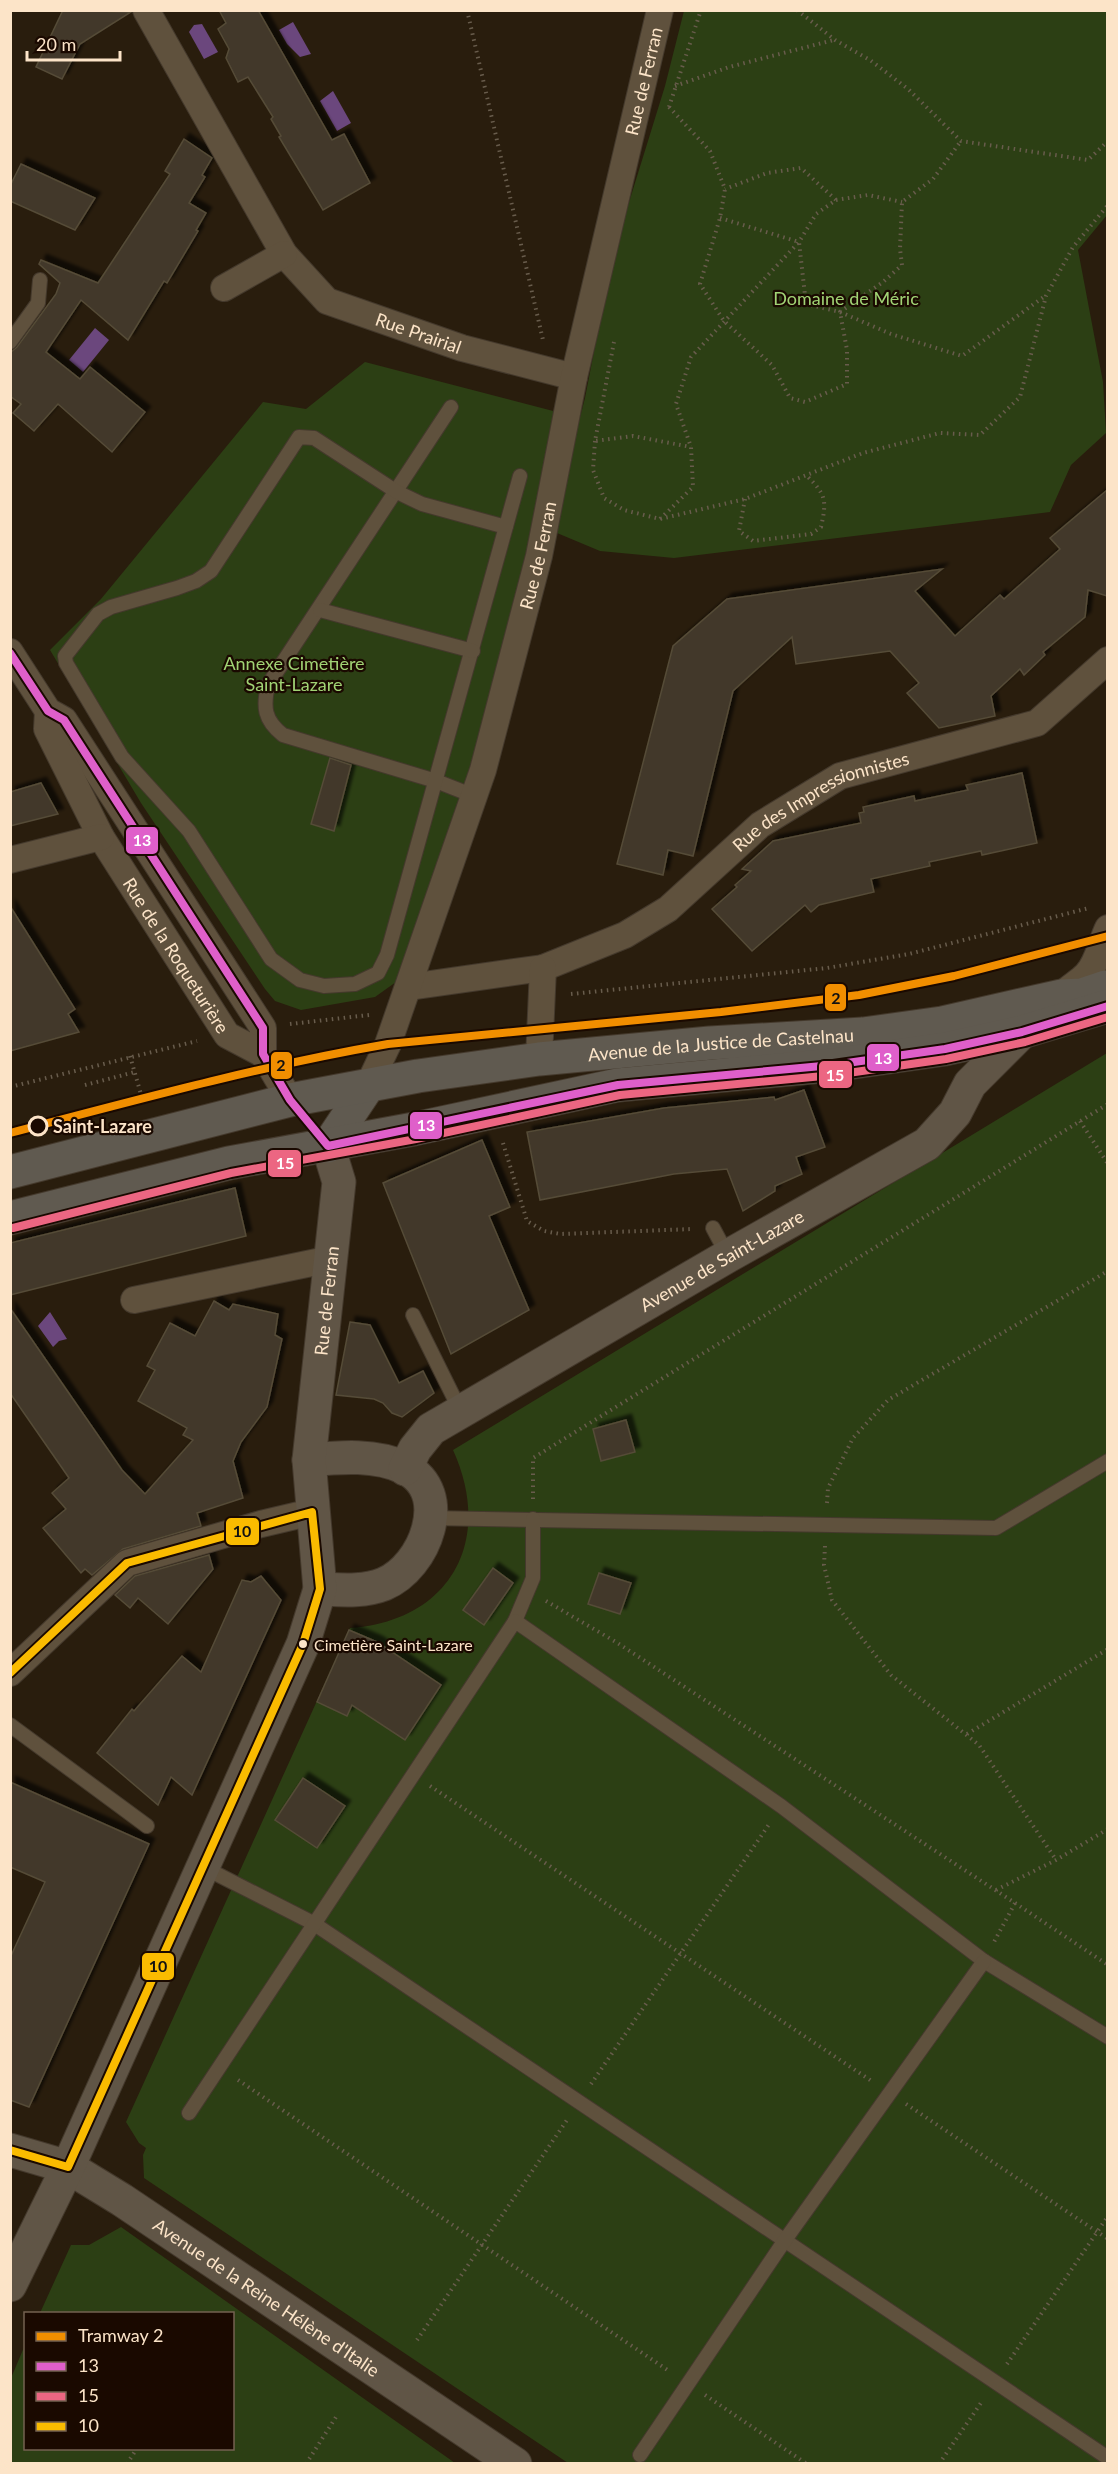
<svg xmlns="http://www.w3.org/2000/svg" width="1118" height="2474" font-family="Lato,sans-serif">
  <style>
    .green { fill: #2c3f14 }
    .water { fill: #6b477d }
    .building { fill: #42392a; stroke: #554b37; stroke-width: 1.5; filter: url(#shadow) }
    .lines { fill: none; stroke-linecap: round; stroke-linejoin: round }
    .lane-casing { stroke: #44392c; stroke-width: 16 }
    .street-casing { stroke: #44392c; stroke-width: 28 }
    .secondary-casing { stroke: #44392c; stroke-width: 35 }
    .primary-casing { stroke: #44392c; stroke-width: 35 }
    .path { stroke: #685c4c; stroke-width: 4; stroke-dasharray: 1.5 4.5; stroke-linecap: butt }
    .lane { stroke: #5f513d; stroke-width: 14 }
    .street { stroke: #5f513d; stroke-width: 26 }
    .secondary { stroke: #605546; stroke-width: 33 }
    .primary { stroke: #605a50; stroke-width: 33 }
    .bus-1-casing { stroke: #1a0900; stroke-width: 12 }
    .bus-2-casing { stroke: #1a0900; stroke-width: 12 }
    .bus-3-casing { stroke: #1a0900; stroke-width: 12 }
    .bus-1 { stroke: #df5fca; stroke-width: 8 }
    .bus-2 { stroke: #ec6682; stroke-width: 8 }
    .bus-3 { stroke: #fabb00; stroke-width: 8 }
    .tram-1-casing { stroke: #1a0900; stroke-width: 12 }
    .tram-1 { stroke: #f18e00; stroke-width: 8 }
    .stop-dot { fill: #1a0900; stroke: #fce4c8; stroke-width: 3 }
    .bus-dot { fill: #fce4c8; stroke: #1a0900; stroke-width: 2 }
    .labels { text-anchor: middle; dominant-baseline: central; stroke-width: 4.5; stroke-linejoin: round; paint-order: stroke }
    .bus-label { font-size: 16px; fill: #fce4c8; stroke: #1a0900; text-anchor: start }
    .street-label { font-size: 18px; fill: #fce4c8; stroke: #1a0900 }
    .park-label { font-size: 18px; fill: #a1d374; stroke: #1a0900 }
    .stop-label { font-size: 18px; font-weight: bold; fill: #fce4c8; stroke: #1a0900; text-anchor: start }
    .line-badge { stroke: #1a0900; stroke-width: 2 }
    .badge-label { font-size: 16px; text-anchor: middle; font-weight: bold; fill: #fff }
    .pale-badge-label { font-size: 16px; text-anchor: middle; font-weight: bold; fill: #111 }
  </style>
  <defs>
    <filter id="shadow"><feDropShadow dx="5.5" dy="-5.5" stdDeviation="1.5" flood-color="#0009"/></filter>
  </defs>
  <rect width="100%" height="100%" fill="#291d0d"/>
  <g class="green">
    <polygon points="684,11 1107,11 1107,215 1078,250 1103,382 1106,433 1071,465 1050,512 674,558 600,551 557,533 571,452 585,398 613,254 665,86"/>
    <polygon points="365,362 557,412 505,658 459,811 403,977 375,997 301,1010 275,1001 265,989 141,803 50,650 101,599 263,402 306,409"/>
    <path d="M1107,1053V2463H568L144,2178L143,2155L146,2148L139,2143L126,2122L350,1628C451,1621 494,1540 453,1450Z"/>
    <polygon points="121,2227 455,2463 11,2463 11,2378 25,2345 26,2448 232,2448 232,2314 40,2313 71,2245 89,2245"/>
  </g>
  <g class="water">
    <polygon points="293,22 311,54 300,57 287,44 279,30"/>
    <polygon points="202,24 218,52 204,59 189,32 194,25"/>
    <polygon points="333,91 351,123 337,131 320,101"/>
    <polygon points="95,328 109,340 83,372 69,360"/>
    <polygon points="50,1312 67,1339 59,1341 53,1347 38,1326"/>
  </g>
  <g class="building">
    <polygon points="63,10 131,12 80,44 62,79 36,67"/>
    <polygon points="219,10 258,10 332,140 344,134 370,183 323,210 279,137 281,136 271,119 273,117 248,77 238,82 226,58 229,49 218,29 226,23"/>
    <polygon points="184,139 212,158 202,175 205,177 189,203 206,213 196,230 198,231 167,283 164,281 128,340 81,300 46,352 80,379 90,367 145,412 112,452 58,404 34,431 13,413 21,404 10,396 10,353 17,347 56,294 60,283 39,264 41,260 98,283 170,174 165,171"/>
    <polygon points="21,164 95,198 75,230 10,201 10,186"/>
    <polygon points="1107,490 1107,596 1088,590 1085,617 1043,652 1045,655 1024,675 1020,669 991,696 995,716 939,728 907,693 919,683 890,651 796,664 792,637 733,691 693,856 668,850 663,875 617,864 673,646 727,599 942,569 915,591 955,636 1000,595 1004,599 1060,549 1050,538"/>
    <polygon points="330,758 351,765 334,831 311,824"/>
    <polygon points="1022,773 1037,843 982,855 981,851 929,862 930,866 871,879 874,892 819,905 811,912 805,905 752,951 712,909 737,887 735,885 751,871 742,869 773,841 861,823 859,813 864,812 863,807 914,796 915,801 968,790 966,785"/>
    <polygon points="41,783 58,814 10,826 10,792"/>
    <polygon points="10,906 75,1009 68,1014 79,1032 10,1051"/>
    <polygon points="804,1090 825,1147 796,1157 802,1174 775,1186 775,1191 743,1211 727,1169 674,1174 540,1200 527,1132 664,1108 774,1097 775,1100"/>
    <polygon points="482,1140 510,1207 489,1216 529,1310 451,1354 383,1183"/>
    <polygon points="235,1188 246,1236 10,1295 10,1243"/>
    <polygon points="214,1301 229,1310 233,1304 278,1314 275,1335 282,1339 267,1407 241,1442 233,1461 243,1498 197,1513 201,1526 123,1549 92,1575 85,1569 81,1573 43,1528 66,1509 52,1493 69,1478 10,1393 10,1308 122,1470 145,1494 193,1440 183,1435 187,1428 138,1401 155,1370 147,1366 170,1323 195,1336"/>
    <polygon points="350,1322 370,1325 399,1383 423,1371 434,1393 402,1417 392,1413 383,1403 374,1399 336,1395"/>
    <polygon points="626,1420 635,1452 601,1461 593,1429"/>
    <polygon points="209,1555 213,1569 168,1624 138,1598 130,1608 115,1595 135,1576"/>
    <polygon points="493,1568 513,1583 484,1625 463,1610"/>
    <polygon points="599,1573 631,1583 620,1614 588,1604"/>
    <polygon points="261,1576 281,1600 192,1795 171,1777 158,1805 97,1753 132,1709 134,1711 182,1656 201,1672 242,1580 251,1582"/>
    <polygon points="349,1630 377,1642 441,1685 405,1740 352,1705 347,1716 317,1702"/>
    <polygon points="303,1778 345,1806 317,1848 275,1820"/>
    <polygon points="10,1782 149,1844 29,2107 10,2100 10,1958 45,1882 10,1867"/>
  </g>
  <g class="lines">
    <g class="lane-casing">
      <g id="lane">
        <polyline points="10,342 38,303 40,280"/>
        <path d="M451,407L268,685C263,707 264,720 283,735L436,781L474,796"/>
        <polyline points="506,527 422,504 397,492 314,438 299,437 211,571 196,581 177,588 111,607 98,614 65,656 66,663 122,757 189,831 271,959 300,980 324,986 355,984 378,973 387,955 520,476"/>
        <polyline points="320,610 473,651"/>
        <polyline points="713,1228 728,1256"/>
        <polyline points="413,1315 461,1412"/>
        <polyline points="430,1518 996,1528 1108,1461"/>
        <polyline points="515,1621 533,1578 533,1519"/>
        <polyline points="10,1725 147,1826"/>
        <polyline points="203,1867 313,1923 1108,2458"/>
        <polyline points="189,2113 515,1621 781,1806 984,1961 1108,2037"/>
        <polyline points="640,2455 785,2240 984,1961"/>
      </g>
    </g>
    <g class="street-casing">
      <g id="street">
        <path id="s1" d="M146,10L284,254L327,301L462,348L574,377"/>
        <polyline points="224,288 284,254"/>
        <polyline points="10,652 48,711 64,720 263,1028 263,1054 290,1100"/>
        <path id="s2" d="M48,711L47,729L101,837L227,1035L263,1054"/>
        <polyline points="10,860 101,837"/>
        <path id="s3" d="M409,987L543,968L625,935L668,909L760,825L840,776L1037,723L1108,660"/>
        <path d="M1061,996C1069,987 1078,983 1086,975C1098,963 1101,942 1108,928"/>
        <polyline points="539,1059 543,968"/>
        <path id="s4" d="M368,1086L388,1044L483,770L539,556L574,377L660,10"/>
        <polyline points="134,1300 331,1259"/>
        <polyline points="10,1673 127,1563 261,1524 312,1512"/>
      </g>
    </g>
    <g class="secondary-casing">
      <g id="secondary">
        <path d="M309,1460C341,1457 376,1454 405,1468C454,1493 425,1567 384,1584C364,1592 342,1590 320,1589"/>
        <path id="s5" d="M405,1469L415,1449L431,1429L728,1256L927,1144L955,1113L970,1084L1022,1032"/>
        <path id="s6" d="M10,2150L68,2167L122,2200L515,2464"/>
        <path id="s7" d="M10,2285L68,2167L303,1644L320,1589L309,1460L339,1182L328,1146"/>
      </g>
    </g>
    <g class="primary-casing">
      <g id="primary">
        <polyline points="328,1146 368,1086"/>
        <path id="s8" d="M10,1172L290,1100L418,1076L539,1059L710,1043L863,1034L942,1023L1061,996L1082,995L1106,987"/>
        <polyline points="10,1218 229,1163 414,1129 618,1085 833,1065 945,1049 1022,1032 1108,1006"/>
      </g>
    </g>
    <g class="path">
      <polyline points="467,10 543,340"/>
      <polyline points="797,10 835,40 870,60 908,89 961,141 1088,160 1108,141"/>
      <polyline points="675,86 729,67 834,40"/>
      <polyline points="669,107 710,151 725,189 720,218 700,284 724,321 772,365 790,398 805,402 847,384 847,350 840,312 883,282 902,265 900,249 902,202 933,179 961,141"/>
      <polyline points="669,107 701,10"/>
      <polyline points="836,200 868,195 902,202"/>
      <polyline points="720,218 799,242 806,304 840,312 891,334 962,356 1045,296"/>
      <polyline points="614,342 595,441 633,436 691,447"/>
      <polyline points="595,441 593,470 604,498 624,510 660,519 745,499 863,453 940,433 980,435 1020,397 1046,296 1073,247 1108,205"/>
      <path d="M745,499L739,531L753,541L811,534L821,527C827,500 826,495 807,476"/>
      <polyline points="660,519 693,487 691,447 676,404 691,357 799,242 816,214 836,200 801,168 767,173 725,189"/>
      <polyline points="571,994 827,968 909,954 1089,908"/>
      <polyline points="290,1024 369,1015"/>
      <polyline points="130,1056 144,1105"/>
      <polyline points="85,1085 135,1072"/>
      <polyline points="10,1087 197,1041"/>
      <polyline points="1080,1121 1108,1164"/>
      <polyline points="503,1143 527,1221 544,1231 560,1234 693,1229"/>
      <polyline points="533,1499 533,1458 1108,1104"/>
      <polyline points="827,1503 828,1488 853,1438 888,1400 1108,1271"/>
      <polyline points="825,1546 824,1565 832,1600 891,1675 979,1745 1056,1860"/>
      <polyline points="546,1601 616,1642 1015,1903 994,1942"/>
      <polyline points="967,1734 1108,1649"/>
      <polyline points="430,1786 873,2082"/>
      <polyline points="996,1890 1056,1860 1108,1829"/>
      <polyline points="1015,1903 1108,1965"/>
      <polyline points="238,2080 669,2371"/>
      <polyline points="591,2084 770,1823"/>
      <polyline points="906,2104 1108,2239"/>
      <polyline points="417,2340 567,2120"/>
      <polyline points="1007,2364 1108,2216"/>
      <polyline points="705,2395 807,2464"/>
      <polyline points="127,2464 137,2448"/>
      <polyline points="306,2464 336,2417"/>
      <polyline points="939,2464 983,2400"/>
    </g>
    <use href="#lane" class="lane"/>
    <use href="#street" class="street"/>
    <use href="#secondary" class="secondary"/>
    <use href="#primary" class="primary"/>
    <g class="bus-1-casing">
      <polyline id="bus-1" points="10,653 48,711 64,720 263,1028 263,1054 290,1100 328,1146 618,1085 833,1065 945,1049 1022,1032 1108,1006"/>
    </g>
    <g class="bus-2-casing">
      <polyline id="bus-2" points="13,1228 231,1173 416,1139 620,1095 834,1075 946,1059 1025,1042 1108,1017"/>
    </g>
    <g class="bus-3-casing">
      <polyline id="bus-3" points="10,1673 127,1563 312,1512 320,1589 303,1644 68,2167 10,2150"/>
    </g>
    <use href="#bus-1" class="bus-1"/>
    <use href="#bus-2" class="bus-2"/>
    <use href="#bus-3" class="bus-3"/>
    <g class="tram-1-casing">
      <path id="tram-1" d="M10,1133C136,1100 260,1066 388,1044L721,1012L859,995L954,976L1108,936"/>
    </g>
    <use href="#tram-1" class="tram-1"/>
  </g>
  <circle class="stop-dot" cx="38" cy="1126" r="9"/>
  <circle class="bus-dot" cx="303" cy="1644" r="5"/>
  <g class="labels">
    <g class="bus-label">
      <text x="314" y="1644">Cimetière Saint-Lazare</text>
    </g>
    <g class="street-label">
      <text stroke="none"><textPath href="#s4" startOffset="1044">Rue de Ferran</textPath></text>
      <text stroke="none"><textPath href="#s1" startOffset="441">Rue Prairial</textPath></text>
      <text stroke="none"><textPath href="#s4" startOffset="558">Rue de Ferran</textPath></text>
      <text stroke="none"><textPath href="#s3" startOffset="464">Rue des Impressionnistes</textPath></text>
      <text stroke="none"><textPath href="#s2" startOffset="279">Rue de la Roqueturière</textPath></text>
      <text stroke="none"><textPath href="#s8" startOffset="724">Avenue de la Justice de Castelnau</textPath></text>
      <text stroke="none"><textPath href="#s5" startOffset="384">Avenue de Saint-Lazare</textPath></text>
      <text stroke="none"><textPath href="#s7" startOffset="1052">Rue de Ferran</textPath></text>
      <text stroke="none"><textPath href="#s6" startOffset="298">Avenue de la Reine Hélène d'Italie</textPath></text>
    </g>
    <g class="park-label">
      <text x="846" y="298">Domaine de Méric</text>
      <text x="294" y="663">Annexe Cimetière<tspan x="294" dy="21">Saint-Lazare</tspan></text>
    </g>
    <g class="stop-label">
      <text x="53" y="1126">Saint-Lazare</text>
    </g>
  </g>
  <g class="line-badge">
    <rect x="125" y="826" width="34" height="29" rx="6" fill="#df5fca"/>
    <rect x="824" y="983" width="23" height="29" rx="6" fill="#f18e00"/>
    <rect x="866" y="1043" width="34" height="29" rx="6" fill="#df5fca"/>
    <rect x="270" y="1051" width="23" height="29" rx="6" fill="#f18e00"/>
    <rect x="818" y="1060" width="35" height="29" rx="6" fill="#ec6682"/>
    <rect x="409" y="1111" width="34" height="29" rx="6" fill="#df5fca"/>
    <rect x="267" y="1149" width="35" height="29" rx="6" fill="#ec6682"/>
    <rect x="225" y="1517" width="35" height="29" rx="6" fill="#fabb00"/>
    <rect x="141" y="1952" width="34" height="29" rx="6" fill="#fabb00"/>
  </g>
  <g class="badge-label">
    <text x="142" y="846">13</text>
    <text x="883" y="1064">13</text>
    <text x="835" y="1081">15</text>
    <text x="426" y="1131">13</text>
    <text x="285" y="1169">15</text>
  </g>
  <g class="pale-badge-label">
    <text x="836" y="1004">2</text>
    <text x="281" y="1071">2</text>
    <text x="242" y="1537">10</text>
    <text x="158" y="1972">10</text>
  </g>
  <rect width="1118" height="2474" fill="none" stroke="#fce4c8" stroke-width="24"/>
  <rect x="24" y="2312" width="210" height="138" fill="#1a0900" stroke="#746150" stroke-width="1.5"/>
  <rect x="36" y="2332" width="30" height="9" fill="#f18e00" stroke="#746150" stroke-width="1.5"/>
  <text x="78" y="2342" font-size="18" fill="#fce4c8">Tramway 2</text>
  <rect x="36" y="2362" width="30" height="9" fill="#df5fca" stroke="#746150" stroke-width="1.5"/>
  <text x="78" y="2372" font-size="18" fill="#fce4c8">13</text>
  <rect x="36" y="2392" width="30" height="9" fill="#ec6682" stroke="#746150" stroke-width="1.5"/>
  <text x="78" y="2402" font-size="18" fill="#fce4c8">15</text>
  <rect x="36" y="2422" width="30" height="9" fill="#fabb00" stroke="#746150" stroke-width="1.5"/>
  <text x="78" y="2432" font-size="18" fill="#fce4c8">10</text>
  <path d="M27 51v9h93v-9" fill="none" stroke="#fce4c8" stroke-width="3"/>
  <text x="36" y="51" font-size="18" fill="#fce4c8" stroke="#1a0900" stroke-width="4.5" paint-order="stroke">20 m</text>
</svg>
